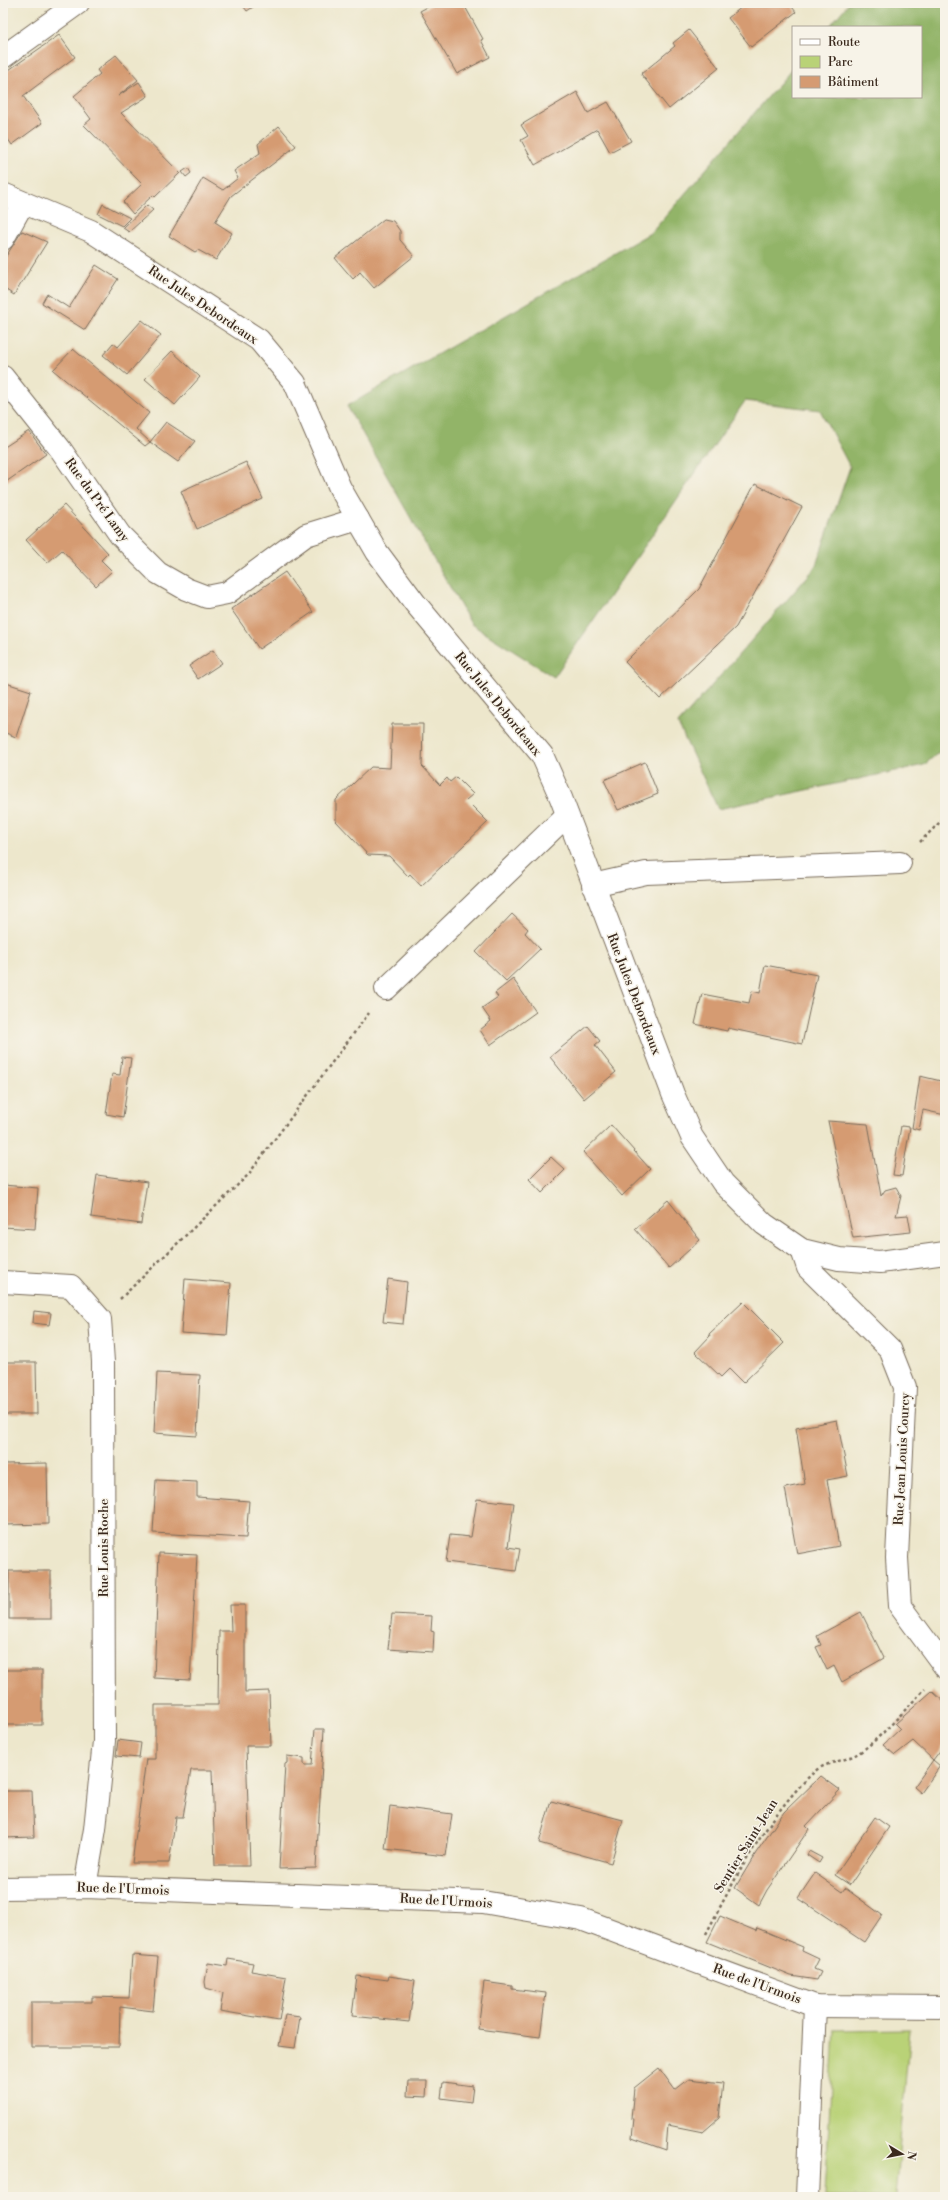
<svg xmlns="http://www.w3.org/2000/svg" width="948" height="2200" font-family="'Libre Bodoni',serif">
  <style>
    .green { fill: #b9d277; stroke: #7a7e4a }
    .forest { fill: #92b468; stroke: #666f43 }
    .building { fill: #d59b72 }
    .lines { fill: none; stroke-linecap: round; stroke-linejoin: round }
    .minor-casing { stroke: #796c5b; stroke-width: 24 }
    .path { stroke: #796c5b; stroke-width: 2.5; stroke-dasharray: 3 3; stroke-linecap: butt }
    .minor { stroke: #fff; stroke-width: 22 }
    .labels { text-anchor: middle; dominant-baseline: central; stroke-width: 3; stroke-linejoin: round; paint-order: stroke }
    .street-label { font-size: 13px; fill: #3b2a1e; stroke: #f7f3e8 }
  </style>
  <rect width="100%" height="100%" fill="#f7f3e8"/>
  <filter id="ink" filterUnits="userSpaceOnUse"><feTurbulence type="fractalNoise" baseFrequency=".025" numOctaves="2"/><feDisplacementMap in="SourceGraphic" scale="8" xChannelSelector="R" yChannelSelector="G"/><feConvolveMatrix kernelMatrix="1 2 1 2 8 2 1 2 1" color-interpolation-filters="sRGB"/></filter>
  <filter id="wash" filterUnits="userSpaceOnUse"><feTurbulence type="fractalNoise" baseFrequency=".012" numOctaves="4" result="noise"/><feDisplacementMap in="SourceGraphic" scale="16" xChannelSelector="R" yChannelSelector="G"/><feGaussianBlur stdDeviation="0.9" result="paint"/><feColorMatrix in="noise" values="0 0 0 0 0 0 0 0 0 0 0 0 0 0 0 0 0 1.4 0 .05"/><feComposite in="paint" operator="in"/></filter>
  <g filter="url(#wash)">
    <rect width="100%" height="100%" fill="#ede7cc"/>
    <polygon class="green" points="910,2029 895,2197 825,2197 834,2030"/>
    <polygon class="forest" points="849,3 945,3 945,747 924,765 718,809 678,724 815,568 850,467 820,410 745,401 554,677 471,624 347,406 652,232 793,68 793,97 921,97 921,27 829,27"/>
    <g id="blocks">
      <g class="building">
        <polygon points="241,3 259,3 247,11"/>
        <polygon points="435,3 463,3 483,39 481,40 490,57 457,74 420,11"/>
        <polygon points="747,3 789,3 796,12 751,47 728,18"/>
        <polygon points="689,30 719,68 669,109 641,74 675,46 673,43"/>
        <polygon points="59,35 75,57 23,96 42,123 12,145 3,132 3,74"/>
        <polygon points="116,55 138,80 118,96 139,82 148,96 121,113 180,173 155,197 153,195 133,214 123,202 142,184 84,125 91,119 74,96 100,74 97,70"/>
        <polygon points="577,92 588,113 608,102 631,141 610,152 597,129 535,165 521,140 528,136 521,125"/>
        <polygon points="279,126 296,146 231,196 215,222 232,233 216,260 198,250 195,252 169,236 203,178 223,190 238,178 234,171 260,153 258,144"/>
        <polygon points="188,168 191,173 186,177 182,172"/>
        <polygon points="103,204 130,218 122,226 98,214"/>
        <polygon points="147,205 153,210 129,232 123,228"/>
        <polygon points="384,219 393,221 400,231 400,240 414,256 374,288 360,272 353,279 335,258"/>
        <polygon points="22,231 47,242 14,295 3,288 3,261"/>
        <polygon points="96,265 118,279 85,330 42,303 47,294 69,308"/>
        <polygon points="142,320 161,335 127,375 103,355 113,343 118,347"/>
        <polygon points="73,349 149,413 136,429 150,442 166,422 195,441 178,462 150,442 145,446 53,370"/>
        <polygon points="172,351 200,377 175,405 145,379"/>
        <polygon points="29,431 46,454 3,484 3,448"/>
        <polygon points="246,462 263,499 197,529 181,491"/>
        <polygon points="755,484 802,507 736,627 660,699 625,662 699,589"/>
        <polygon points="64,505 108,553 101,560 112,571 96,586 62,550 47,563 26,540"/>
        <polygon points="285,572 313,612 259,649 231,609"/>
        <polygon points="213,650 222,663 198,679 189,666"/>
        <polygon points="3,682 31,691 16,737 3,732"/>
        <polygon points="392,724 423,724 422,766 440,785 447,778 450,782 456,777 473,794 466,800 488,822 421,886 410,874 408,876 389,856 368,855 336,821 336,800 371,767 390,768"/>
        <polygon points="645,762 658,794 618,810 604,780"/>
        <polygon points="512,914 528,929 525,933 540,949 506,981 476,952"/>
        <polygon points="765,965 817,975 802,1044 728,1028 727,1031 695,1024 702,994 749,1003 752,991 760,993"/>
        <polygon points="513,979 536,1012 490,1045 480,1030 491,1021 482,1008 498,997 495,993"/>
        <polygon points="588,1026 600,1041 595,1045 616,1072 584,1099 550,1057"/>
        <polygon points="122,1057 131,1058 123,1117 106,1114 112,1074 120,1075"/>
        <polygon points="920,1076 945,1082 945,1115 923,1110 919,1130 912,1128"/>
        <polygon points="828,1121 868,1124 881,1196 885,1190 896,1187 901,1196 896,1216 908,1215 911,1232 853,1238"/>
        <polygon points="611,1125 650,1169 622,1196 583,1152"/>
        <polygon points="901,1126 910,1127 902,1176 893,1175"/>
        <polygon points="551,1157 565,1170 542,1193 529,1179"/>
        <polygon points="97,1175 147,1182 141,1224 91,1217"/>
        <polygon points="3,1185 38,1188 35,1229 3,1227"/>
        <polygon points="668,1200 700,1240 669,1268 635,1229"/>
        <polygon points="185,1279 231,1283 227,1336 181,1333"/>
        <polygon points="388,1279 407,1282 403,1324 383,1322"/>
        <polygon points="743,1302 784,1343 743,1383 729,1369 721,1377 695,1352 710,1336 709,1334"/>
        <polygon points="34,1311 51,1313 49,1325 33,1323"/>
        <polygon points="3,1362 36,1362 37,1414 3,1414"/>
        <polygon points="157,1373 200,1375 197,1436 154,1433"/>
        <polygon points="837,1420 848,1476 827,1480 839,1546 797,1554 785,1488 805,1484 796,1428"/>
        <polygon points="47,1463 48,1524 5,1525 5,1464"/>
        <polygon points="156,1480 197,1482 197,1497 249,1501 246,1538 153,1533"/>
        <polygon points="477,1499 514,1503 508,1547 520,1549 516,1571 446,1562 450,1535 471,1537"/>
        <polygon points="159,1553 197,1555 190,1680 154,1678"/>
        <rect x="9" y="1571" width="42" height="48"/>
        <polygon points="230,1605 245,1605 245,1692 269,1691 271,1746 246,1746 250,1866 215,1866 212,1770 191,1770 183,1817 176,1817 169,1863 132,1863 146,1759 155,1759 155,1705 218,1705 219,1631 231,1631"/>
        <polygon points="861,1612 884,1658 842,1682 834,1666 827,1670 816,1647 821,1645 817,1636"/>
        <polygon points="392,1614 432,1616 431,1631 434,1632 433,1652 388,1649"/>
        <rect x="3" y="1670" width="39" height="55"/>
        <polygon points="932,1691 945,1703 945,1744 933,1760 913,1741 895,1755 883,1745 900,1729 895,1724"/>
        <polygon points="315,1729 324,1729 316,1868 279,1869 285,1764 287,1763 287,1756 304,1758 304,1765 312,1765"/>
        <polygon points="118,1740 141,1743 139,1758 116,1756"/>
        <polygon points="933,1760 940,1766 921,1793 914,1787"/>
        <polygon points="821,1776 840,1790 806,1826 809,1829 767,1890 759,1905 735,1888 756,1853 784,1812"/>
        <polygon points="3,1791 32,1791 34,1837 3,1838"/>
        <polygon points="551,1801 623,1820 611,1863 539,1843"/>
        <polygon points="390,1806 452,1814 446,1856 385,1849"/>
        <polygon points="875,1817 889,1827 850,1885 835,1875"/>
        <polygon points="809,1851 822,1858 819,1863 807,1855"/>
        <polygon points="815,1873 842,1892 845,1888 882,1915 864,1942 798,1898"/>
        <polygon points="720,1916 756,1931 757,1928 803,1947 802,1951 819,1959 814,1969 821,1972 817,1980 791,1976 707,1942"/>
        <polygon points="132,1955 158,1957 153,2011 120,2007 119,2047 31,2047 31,2002 92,2002 92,1997 129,1998"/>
        <polygon points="228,1959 253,1963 251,1971 286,1977 279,2021 220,2011 223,1993 206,1988 205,1982 208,1963 227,1966"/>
        <polygon points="357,1976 388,1980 389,1976 415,1980 409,2022 352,2016"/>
        <polygon points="484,1982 512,1986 512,1989 546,1993 540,2037 478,2029"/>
        <polygon points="285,2015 300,2017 295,2048 279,2046"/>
        <polygon points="659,2068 675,2090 689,2079 723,2083 719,2118 703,2132 668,2125 666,2150 632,2138 634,2118 631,2118 634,2088"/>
        <polygon points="408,2081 427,2081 426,2097 407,2096"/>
        <polygon points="443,2082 473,2086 471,2102 441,2098"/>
      </g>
    </g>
  </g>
  <g filter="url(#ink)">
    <use href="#blocks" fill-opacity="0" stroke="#796c5b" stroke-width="1"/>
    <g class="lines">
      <g class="minor-casing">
        <g id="minor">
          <polyline points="3,57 78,3"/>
          <polyline points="3,194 91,231 259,340 295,383 340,488 377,552 415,603 542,755 561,798 673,1094 692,1137 723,1183 764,1224 802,1250 839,1259 880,1262 945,1253"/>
          <polyline points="3,239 23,203"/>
          <polyline points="3,377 61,450 120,535 158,573 186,589 207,597 227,593 306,535 358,519"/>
          <polyline points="593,885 646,873 900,863"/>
          <polyline points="386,989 567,815"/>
          <polyline points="802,1250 808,1268 890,1349 905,1387 897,1558 900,1606 945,1667"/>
          <polyline points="3,1282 71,1286 100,1319 103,1362 104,1741 95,1829 85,1887"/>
          <polyline points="3,1888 85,1887 483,1902 581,1919 815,2006 945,2007"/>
          <polyline points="807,2197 815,2006"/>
        </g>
      </g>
      <g class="path">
        <polyline points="920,842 945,817"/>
        <polyline points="120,1299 248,1175 369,1013"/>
        <path d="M706,1934C735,1878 767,1817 813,1773C824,1762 842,1762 855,1755C876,1744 907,1707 925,1689"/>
      </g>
      <use href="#minor" class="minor"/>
    </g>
  </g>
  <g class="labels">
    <g class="street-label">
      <text transform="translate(203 305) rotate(34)">Rue Jules Debordeaux</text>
      <text transform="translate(97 500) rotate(54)">Rue du Pré Lamy</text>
      <text transform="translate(498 704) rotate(51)">Rue Jules Debordeaux</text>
      <text transform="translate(634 994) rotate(69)">Rue Jules Debordeaux</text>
      <text transform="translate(902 1459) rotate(-87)">Rue Jean Louis Courcy</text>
      <text transform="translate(104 1548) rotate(-90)">Rue Louis Roche</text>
      <text transform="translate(746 1846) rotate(-58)">Sentier Saint-Jean</text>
      <text transform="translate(123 1889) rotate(2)">Rue de l'Urmois</text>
      <text transform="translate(446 1901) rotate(3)">Rue de l'Urmois</text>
      <text transform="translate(757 1984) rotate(20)">Rue de l'Urmois</text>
    </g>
  </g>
  <rect width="948" height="2200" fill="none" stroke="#f7f3e8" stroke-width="16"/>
  <rect x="792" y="26" width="130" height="72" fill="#f7f3e8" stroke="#aca397"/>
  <rect x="800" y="39" width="20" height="6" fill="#ffffff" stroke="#aca397"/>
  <text x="828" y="46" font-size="12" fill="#3b2a1e">Route</text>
  <rect x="800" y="56" width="20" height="12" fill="#b9d277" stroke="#aca397"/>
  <text x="828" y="66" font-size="12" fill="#3b2a1e">Parc</text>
  <rect x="800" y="76" width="20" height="12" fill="#d59b72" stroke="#aca397"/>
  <text x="828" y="86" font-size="12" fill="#3b2a1e">Bâtiment</text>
  <g transform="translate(902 2154) rotate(100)" stroke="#f7f3e8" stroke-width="3" paint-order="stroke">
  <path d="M0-3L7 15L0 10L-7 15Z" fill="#3b2a1e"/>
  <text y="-6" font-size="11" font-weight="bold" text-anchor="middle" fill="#3b2a1e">N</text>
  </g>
</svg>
